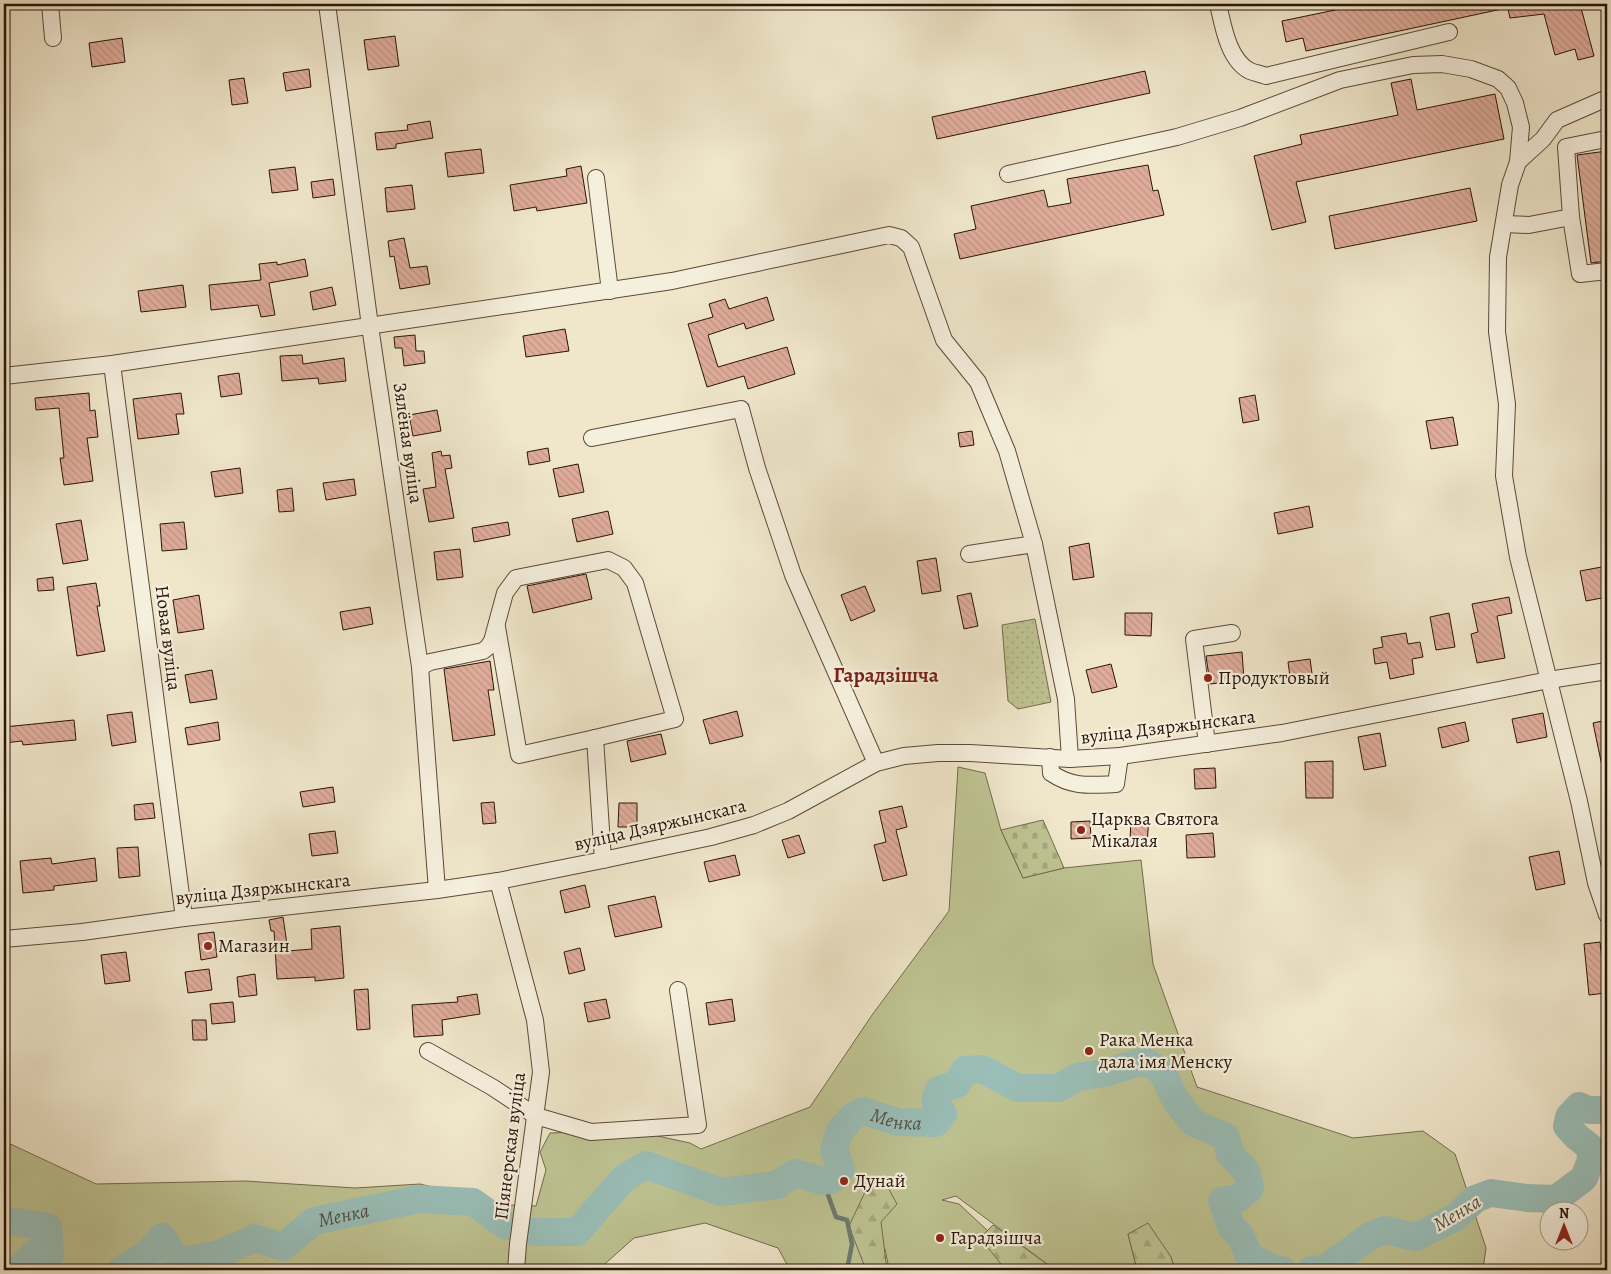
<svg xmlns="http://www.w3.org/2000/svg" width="1611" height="1274" font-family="Alegreya,serif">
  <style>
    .grass { fill: #bfc493; stroke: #746c4e }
    .forest { fill: url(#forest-firs); stroke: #746c4e }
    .cemetery { fill: url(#cemetery-stones); stroke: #746c4e }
    .park { fill: url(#park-dots); stroke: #746c4e }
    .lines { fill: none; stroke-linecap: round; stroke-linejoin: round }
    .stream { stroke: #6d7b72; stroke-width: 4.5 }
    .river { stroke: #9abfb8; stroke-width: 28 }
    .building { fill: url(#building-back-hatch); stroke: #291408 }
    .minor-casing { stroke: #5b4939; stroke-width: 18 }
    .minor { stroke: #f5efdd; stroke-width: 16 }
    .poi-dot { fill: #8f2418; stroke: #f5efdd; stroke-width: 2 }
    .labels { text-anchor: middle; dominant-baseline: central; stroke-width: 4.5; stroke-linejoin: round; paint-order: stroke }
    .street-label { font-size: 19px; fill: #291408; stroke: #f5efdd }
    .poi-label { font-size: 19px; fill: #291408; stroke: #f5efdd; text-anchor: start }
    .water-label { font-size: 20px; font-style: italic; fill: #515046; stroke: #f5efdd }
    .quarter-label { font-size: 21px; font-weight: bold; fill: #7a1f14; stroke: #f5efdd }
  </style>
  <defs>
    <pattern id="forest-firs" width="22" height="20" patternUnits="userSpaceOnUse" patternTransform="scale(1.25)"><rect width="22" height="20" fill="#bfc493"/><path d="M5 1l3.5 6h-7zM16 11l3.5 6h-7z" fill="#a4a87d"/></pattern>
    <pattern id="cemetery-stones" width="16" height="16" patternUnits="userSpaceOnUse" patternTransform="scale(1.25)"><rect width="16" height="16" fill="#bfc493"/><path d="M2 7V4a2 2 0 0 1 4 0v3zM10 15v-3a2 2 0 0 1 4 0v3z" fill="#a4a87d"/></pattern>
    <pattern id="park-dots" width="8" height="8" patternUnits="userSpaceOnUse" patternTransform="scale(1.25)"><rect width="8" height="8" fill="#bfc493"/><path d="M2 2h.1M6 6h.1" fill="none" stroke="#a4a87d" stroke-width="1.8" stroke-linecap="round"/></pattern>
    <pattern id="building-back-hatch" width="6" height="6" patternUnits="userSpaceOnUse" patternTransform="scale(1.25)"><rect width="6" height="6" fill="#e0ad9b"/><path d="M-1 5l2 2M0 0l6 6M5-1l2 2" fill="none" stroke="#c09484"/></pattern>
  </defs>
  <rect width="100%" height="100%" fill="#f0e7cb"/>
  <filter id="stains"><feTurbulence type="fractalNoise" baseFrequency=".004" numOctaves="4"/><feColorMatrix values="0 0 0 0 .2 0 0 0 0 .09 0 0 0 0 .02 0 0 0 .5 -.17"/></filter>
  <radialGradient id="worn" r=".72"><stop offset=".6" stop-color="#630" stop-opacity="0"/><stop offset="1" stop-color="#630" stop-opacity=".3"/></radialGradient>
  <polygon class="grass" points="958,767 985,773 1001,830 1023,878 1064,868 1141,860 1153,964 1197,1087 1353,1138 1423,1131 1455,1154 1486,1248 1483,1270 1248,1270 1249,1265 1226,1270 1175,1270 1171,1257 1128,1234 1137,1270 1055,1270 956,1196 942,1200 959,1204 987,1230 1020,1270 892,1270 888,1264 885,1249 876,1266 879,1270 790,1270 778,1248 705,1223 634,1238 598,1270 4,1270 4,1141 96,1184 245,1181 355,1188 420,1184 507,1205 536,1206 546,1170 540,1152 550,1133 630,1130 690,1143 701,1149 810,1107 872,1015 949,911"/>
  <g class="forest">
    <polygon points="885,1182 897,1204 881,1222 887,1270 866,1270 849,1226 865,1192"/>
    <polygon points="1148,1223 1171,1257 1175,1270 1137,1270 1128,1234"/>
    <polygon points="993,1225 1055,1270 1006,1270 980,1238"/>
  </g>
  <polygon class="cemetery" points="1043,820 1064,868 1023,878 1001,830"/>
  <polygon class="park" points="1035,619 1051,702 1018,709 1008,701 1002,625"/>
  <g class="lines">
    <g class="stream">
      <polyline points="823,1181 836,1217 847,1220 852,1244 847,1270"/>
      <polyline points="1333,1263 1334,1270"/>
    </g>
    <g class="river">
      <polyline points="4,1220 48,1227 50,1254 34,1253 23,1265 24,1270"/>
      <path id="s1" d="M534,1232H577L624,1178L646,1165L721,1192L777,1185L795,1173L823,1181L833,1179L841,1169L834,1151L839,1132L852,1117L863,1111L898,1122L936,1123L943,1114L935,1100L939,1090L957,1084L965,1070L982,1069L1018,1088H1059L1077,1077L1104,1073L1144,1061L1163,1072L1174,1097L1192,1122L1226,1137L1230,1154L1247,1172L1250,1188L1237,1199L1222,1201L1231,1226L1241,1237L1249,1256L1270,1267L1282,1270"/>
      <path id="s2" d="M121,1270L147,1254L162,1237L178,1262L219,1254L255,1238L283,1247L314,1221L419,1199L473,1202L506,1226"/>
      <polyline points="1311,1270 1325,1269 1370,1236 1385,1230 1416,1237 1456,1217 1475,1199 1491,1193 1527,1198 1556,1199 1584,1178 1591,1160 1590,1147 1577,1137 1567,1126 1569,1117 1579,1106 1589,1110 1607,1110"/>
    </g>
  </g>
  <g class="building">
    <polygon points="1364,4 1501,4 1502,9 1306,51 1303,38 1286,42 1282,21"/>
    <polygon points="1507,4 1580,4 1594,56 1578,60 1575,49 1555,55 1544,14 1510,18"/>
    <polygon points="395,36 399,66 368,70 364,40"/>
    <polygon points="122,38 125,62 92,67 89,43"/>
    <polygon points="309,69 311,87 286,91 283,73"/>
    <polygon points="1145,71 1150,93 937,139 932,117"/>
    <polygon points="244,78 248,103 232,105 229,80"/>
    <polygon points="1411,79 1417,110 1495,94 1504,139 1296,182 1306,222 1272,230 1254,156 1302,144 1300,135 1398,115 1391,83"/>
    <polygon points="430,121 433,138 396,144 396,148 377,150 375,133 408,130 407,125"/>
    <polygon points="481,149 484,173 448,177 445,153"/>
    <polygon points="1607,151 1607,261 1591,263 1577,155"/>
    <polygon points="1148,165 1153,191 1158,190 1164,215 960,259 954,234 976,229 971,206 1044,190 1048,207 1071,203 1067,179"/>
    <polygon points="581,166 587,203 537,211 536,207 514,211 510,185 567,176 566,169"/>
    <polygon points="295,167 298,190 272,193 269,170"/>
    <polygon points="333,179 335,195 313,198 311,182"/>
    <polygon points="412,185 415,209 387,212 385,188"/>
    <polygon points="1470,188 1477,221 1335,249 1329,216"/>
    <polygon points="404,238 410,268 427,266 430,284 400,289 394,256 390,257 388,241"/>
    <polygon points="305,259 308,276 269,283 275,315 261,317 258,305 211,310 209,285 261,280 259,264 277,262 277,265"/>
    <polygon points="183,285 186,307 141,312 138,291"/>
    <polygon points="332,287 336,305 313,310 310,292"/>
    <polygon points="767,297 774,320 746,329 744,323 708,335 718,367 787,347 795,374 748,389 744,376 707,387 688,324 713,317 709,304 725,299 729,309"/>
    <polygon points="565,329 569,351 526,357 523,336"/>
    <polygon points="415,335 416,351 424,351 425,363 404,366 402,348 395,348 394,337"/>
    <polygon points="302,355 303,364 344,358 346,381 319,384 318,378 282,381 280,356"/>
    <polygon points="239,373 242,394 221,397 218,376"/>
    <polygon points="89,393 90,411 95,410 98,437 87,438 93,481 64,485 60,458 64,458 59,408 36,410 35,398"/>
    <polygon points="181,393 184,414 176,414 179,434 138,439 133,399"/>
    <polygon points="1255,395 1259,420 1243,423 1239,398"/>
    <polygon points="437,410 441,431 413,436 409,415"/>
    <polygon points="1453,417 1458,445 1431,449 1426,421"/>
    <polygon points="972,431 974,445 960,447 958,433"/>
    <polygon points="548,448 550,461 529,465 527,452"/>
    <polygon points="441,451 442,456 450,455 452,468 445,469 454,518 429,522 423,489 436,487 432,453"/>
    <polygon points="578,464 584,492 559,497 553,469"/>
    <polygon points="240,468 243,493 215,497 211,472"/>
    <polygon points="354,479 356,495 326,500 323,483"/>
    <polygon points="292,488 294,511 279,512 277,490"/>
    <polygon points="1309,506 1313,527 1278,534 1274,513"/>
    <polygon points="608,511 613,534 577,542 572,519"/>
    <polygon points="81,520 88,560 63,564 56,524"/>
    <polygon points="184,522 187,549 162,551 160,524"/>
    <polygon points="508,522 510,535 474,542 472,528"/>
    <polygon points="1089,543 1094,577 1073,580 1069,547"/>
    <polygon points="460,549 463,577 437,580 434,552"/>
    <polygon points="936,558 941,591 922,594 917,561"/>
    <polygon points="1607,566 1607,597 1586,601 1580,571"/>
    <polygon points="586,574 592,599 533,613 527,586"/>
    <polygon points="53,577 54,590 38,591 37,579"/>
    <polygon points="96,583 100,606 97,606 105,651 77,656 67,587"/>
    <polygon points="865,586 875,611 851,621 841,595"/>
    <polygon points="971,593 978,626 964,629 957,596"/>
    <polygon points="199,595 204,629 178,633 173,600"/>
    <polygon points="1509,597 1512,613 1497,616 1505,658 1477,663 1471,634 1478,632 1472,604"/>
    <polygon points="370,607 373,624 343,630 340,612"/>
    <polygon points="1125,613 1152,613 1151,636 1125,635"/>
    <polygon points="1449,613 1455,647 1436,650 1430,617"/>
    <polygon points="1406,633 1408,644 1420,642 1423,657 1412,659 1414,674 1390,679 1387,662 1375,664 1373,649 1383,647 1381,637"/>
    <polygon points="1242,652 1244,680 1210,684 1206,656"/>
    <polygon points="1310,659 1313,681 1291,684 1288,662"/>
    <polygon points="490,661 494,690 488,690 495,735 453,741 444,669"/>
    <polygon points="1111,664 1117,687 1092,693 1086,670"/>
    <polygon points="212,670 217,699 190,703 185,675"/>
    <polygon points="737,711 743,736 710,744 703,720"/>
    <polygon points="132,712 136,742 112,746 107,715"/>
    <polygon points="1543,713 1547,737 1517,743 1512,719"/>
    <polygon points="74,720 76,740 23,745 22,741 4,743 4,727"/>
    <polygon points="1607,720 1607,765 1602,766 1593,723"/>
    <polygon points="218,722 220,740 188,745 185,728"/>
    <polygon points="1465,722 1469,741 1442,748 1438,728"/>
    <polygon points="1380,733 1386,766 1364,770 1358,737"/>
    <polygon points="661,734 666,754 631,762 627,741"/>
    <polygon points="1333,761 1333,798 1306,798 1305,762"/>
    <polygon points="1215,768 1216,788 1195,789 1194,769"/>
    <polygon points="333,787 335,802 303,807 300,792"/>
    <polygon points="494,802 496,823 483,824 481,803"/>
    <polygon points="153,803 155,818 135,820 134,805"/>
    <polygon points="619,803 637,803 637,827 618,827"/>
    <polygon points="902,806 907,827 896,830 907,875 883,881 874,845 886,842 879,811"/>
    <polygon points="1131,817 1149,817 1147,844 1130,842"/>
    <polygon points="1090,821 1091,838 1071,839 1071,822"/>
    <polygon points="335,831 338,853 312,856 309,834"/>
    <polygon points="1213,833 1215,857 1187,858 1186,835"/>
    <polygon points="799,835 805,853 788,858 782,840"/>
    <polygon points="138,847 140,876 119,878 117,848"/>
    <polygon points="1559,851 1565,884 1536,890 1529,857"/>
    <polygon points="735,855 740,875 709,882 704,862"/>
    <polygon points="51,858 52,864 95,858 97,881 54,886 54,890 23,893 20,861"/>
    <polygon points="585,885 590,907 565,913 560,891"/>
    <polygon points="655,896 662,927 615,937 608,906"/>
    <polygon points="283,917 288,951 312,949 311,929 340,926 344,978 315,981 315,977 277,979 274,931 271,931 269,920"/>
    <polygon points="214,932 217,957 201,960 198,934"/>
    <polygon points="1600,942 1606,993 1589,995 1584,944"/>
    <polygon points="580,948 585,970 569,974 564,952"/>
    <polygon points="126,952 130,981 105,984 101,955"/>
    <polygon points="209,969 212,990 188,993 185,972"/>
    <polygon points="255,974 257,995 239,997 237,977"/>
    <polygon points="368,989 370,1029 357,1030 354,990"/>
    <polygon points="477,994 480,1014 442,1020 443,1035 414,1037 412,1005 458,1002 457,997"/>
    <polygon points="606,999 610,1018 588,1022 584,1003"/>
    <polygon points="732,999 735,1021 709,1025 706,1003"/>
    <polygon points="233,1002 235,1022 212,1024 210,1004"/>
    <polygon points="192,1020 206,1020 207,1040 193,1040"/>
  </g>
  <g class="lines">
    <g class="minor-casing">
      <g id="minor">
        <polyline points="50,4 53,38"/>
        <polyline points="327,4 370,326 420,667 437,890"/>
        <path d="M1218,4C1223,25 1228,60 1250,71C1255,73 1261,74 1266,76L1449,32"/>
        <polyline points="1607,98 1557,120 1543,139 1518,162 1510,185 1498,257 1497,332 1507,404 1504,476 1518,557 1579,801 1596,883 1607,915"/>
        <polyline points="1008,174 1177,137 1240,118 1340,80 1413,65 1442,64 1471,69 1498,79 1508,88 1515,103 1521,127 1518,162"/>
        <polyline points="596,178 610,291"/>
        <polyline points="1571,217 1580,274 1607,271"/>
        <polyline points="1504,224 1529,225 1571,217 1566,147 1606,139"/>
        <polyline points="112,364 184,918"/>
        <polyline points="4,376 112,364 672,281 889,235 901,238 911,247 944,340 978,382 1007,451 1034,544 1066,699 1070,759"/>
        <polyline points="592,438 741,409 757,468 793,575 876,763"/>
        <polyline points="969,554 1034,544"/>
        <polyline points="497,627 519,755 595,738"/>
        <polyline points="420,667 430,662 483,651 488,647 492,641 505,593 516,578 608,560 624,568 635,583 675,719 595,738 603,860"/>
        <polyline points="1207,744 1194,639 1232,633"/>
        <path d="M1050,757L1051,773C1073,788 1091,785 1116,784L1120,756"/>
        <polyline points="498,881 535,1020 541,1072 518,1244 516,1270"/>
        <polyline points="4,939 82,932 184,918 437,890 498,881 603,860 711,837 754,825 788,811 876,763 904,756 938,753 970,753 1070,759 1120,756 1282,733 1549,680 1607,671"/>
        <polyline points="428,1051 492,1087 536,1116 591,1132 698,1125 678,990"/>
      </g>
    </g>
    <use href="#minor" class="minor"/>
  </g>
  <g class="poi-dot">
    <circle cx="1208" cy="678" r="5"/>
    <circle cx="1081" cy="830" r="5"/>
    <circle cx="208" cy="946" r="5"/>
    <circle cx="1089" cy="1051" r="5"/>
    <circle cx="844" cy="1181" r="5"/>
    <circle cx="940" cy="1238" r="5"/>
  </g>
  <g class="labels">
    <g class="street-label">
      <text transform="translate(408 443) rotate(82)">Зялёная вуліца</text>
      <text transform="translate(168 638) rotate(83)">Новая вуліца</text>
      <text transform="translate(1168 727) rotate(-7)">вуліца Дзяржынскага</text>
      <text transform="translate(660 825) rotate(-13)">вуліца Дзяржынскага</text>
      <text transform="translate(263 889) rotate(-6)">вуліца Дзяржынскага</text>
      <text transform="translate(510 1146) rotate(-83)">Піянерская вуліца</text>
    </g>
    <g class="poi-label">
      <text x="1218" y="678">Продуктовый</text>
      <text x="1091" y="819">Царква Святога<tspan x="1091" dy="22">Мікалая</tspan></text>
      <text x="218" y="946">Магазин</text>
      <text x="1099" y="1040">Рака Менка<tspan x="1099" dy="22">дала імя Менску</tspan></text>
      <text x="854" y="1181">Дунай</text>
      <text x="950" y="1238">Гарадзішча</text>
    </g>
    <g class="water-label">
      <text stroke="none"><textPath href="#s1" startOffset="456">Менка</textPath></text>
      <text transform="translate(1457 1213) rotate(-31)">Менка</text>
      <text stroke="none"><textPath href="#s2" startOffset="264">Менка</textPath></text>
    </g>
    <g class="quarter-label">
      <text x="886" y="675">Гарадзішча</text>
    </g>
  </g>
  <rect width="1611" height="1274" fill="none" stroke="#f0e7cb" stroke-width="20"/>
  <rect x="5" y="5" width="1601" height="1264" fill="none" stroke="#291408" stroke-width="2.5"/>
  <rect x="10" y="10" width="1591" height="1254" fill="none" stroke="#291408"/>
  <g transform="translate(1564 1226)"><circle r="24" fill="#f5efdd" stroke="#a39788"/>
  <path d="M0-4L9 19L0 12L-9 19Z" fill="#8f2418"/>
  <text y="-8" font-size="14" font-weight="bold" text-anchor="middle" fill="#291408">N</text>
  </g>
  <rect width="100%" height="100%" filter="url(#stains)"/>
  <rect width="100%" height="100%" fill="url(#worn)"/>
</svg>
